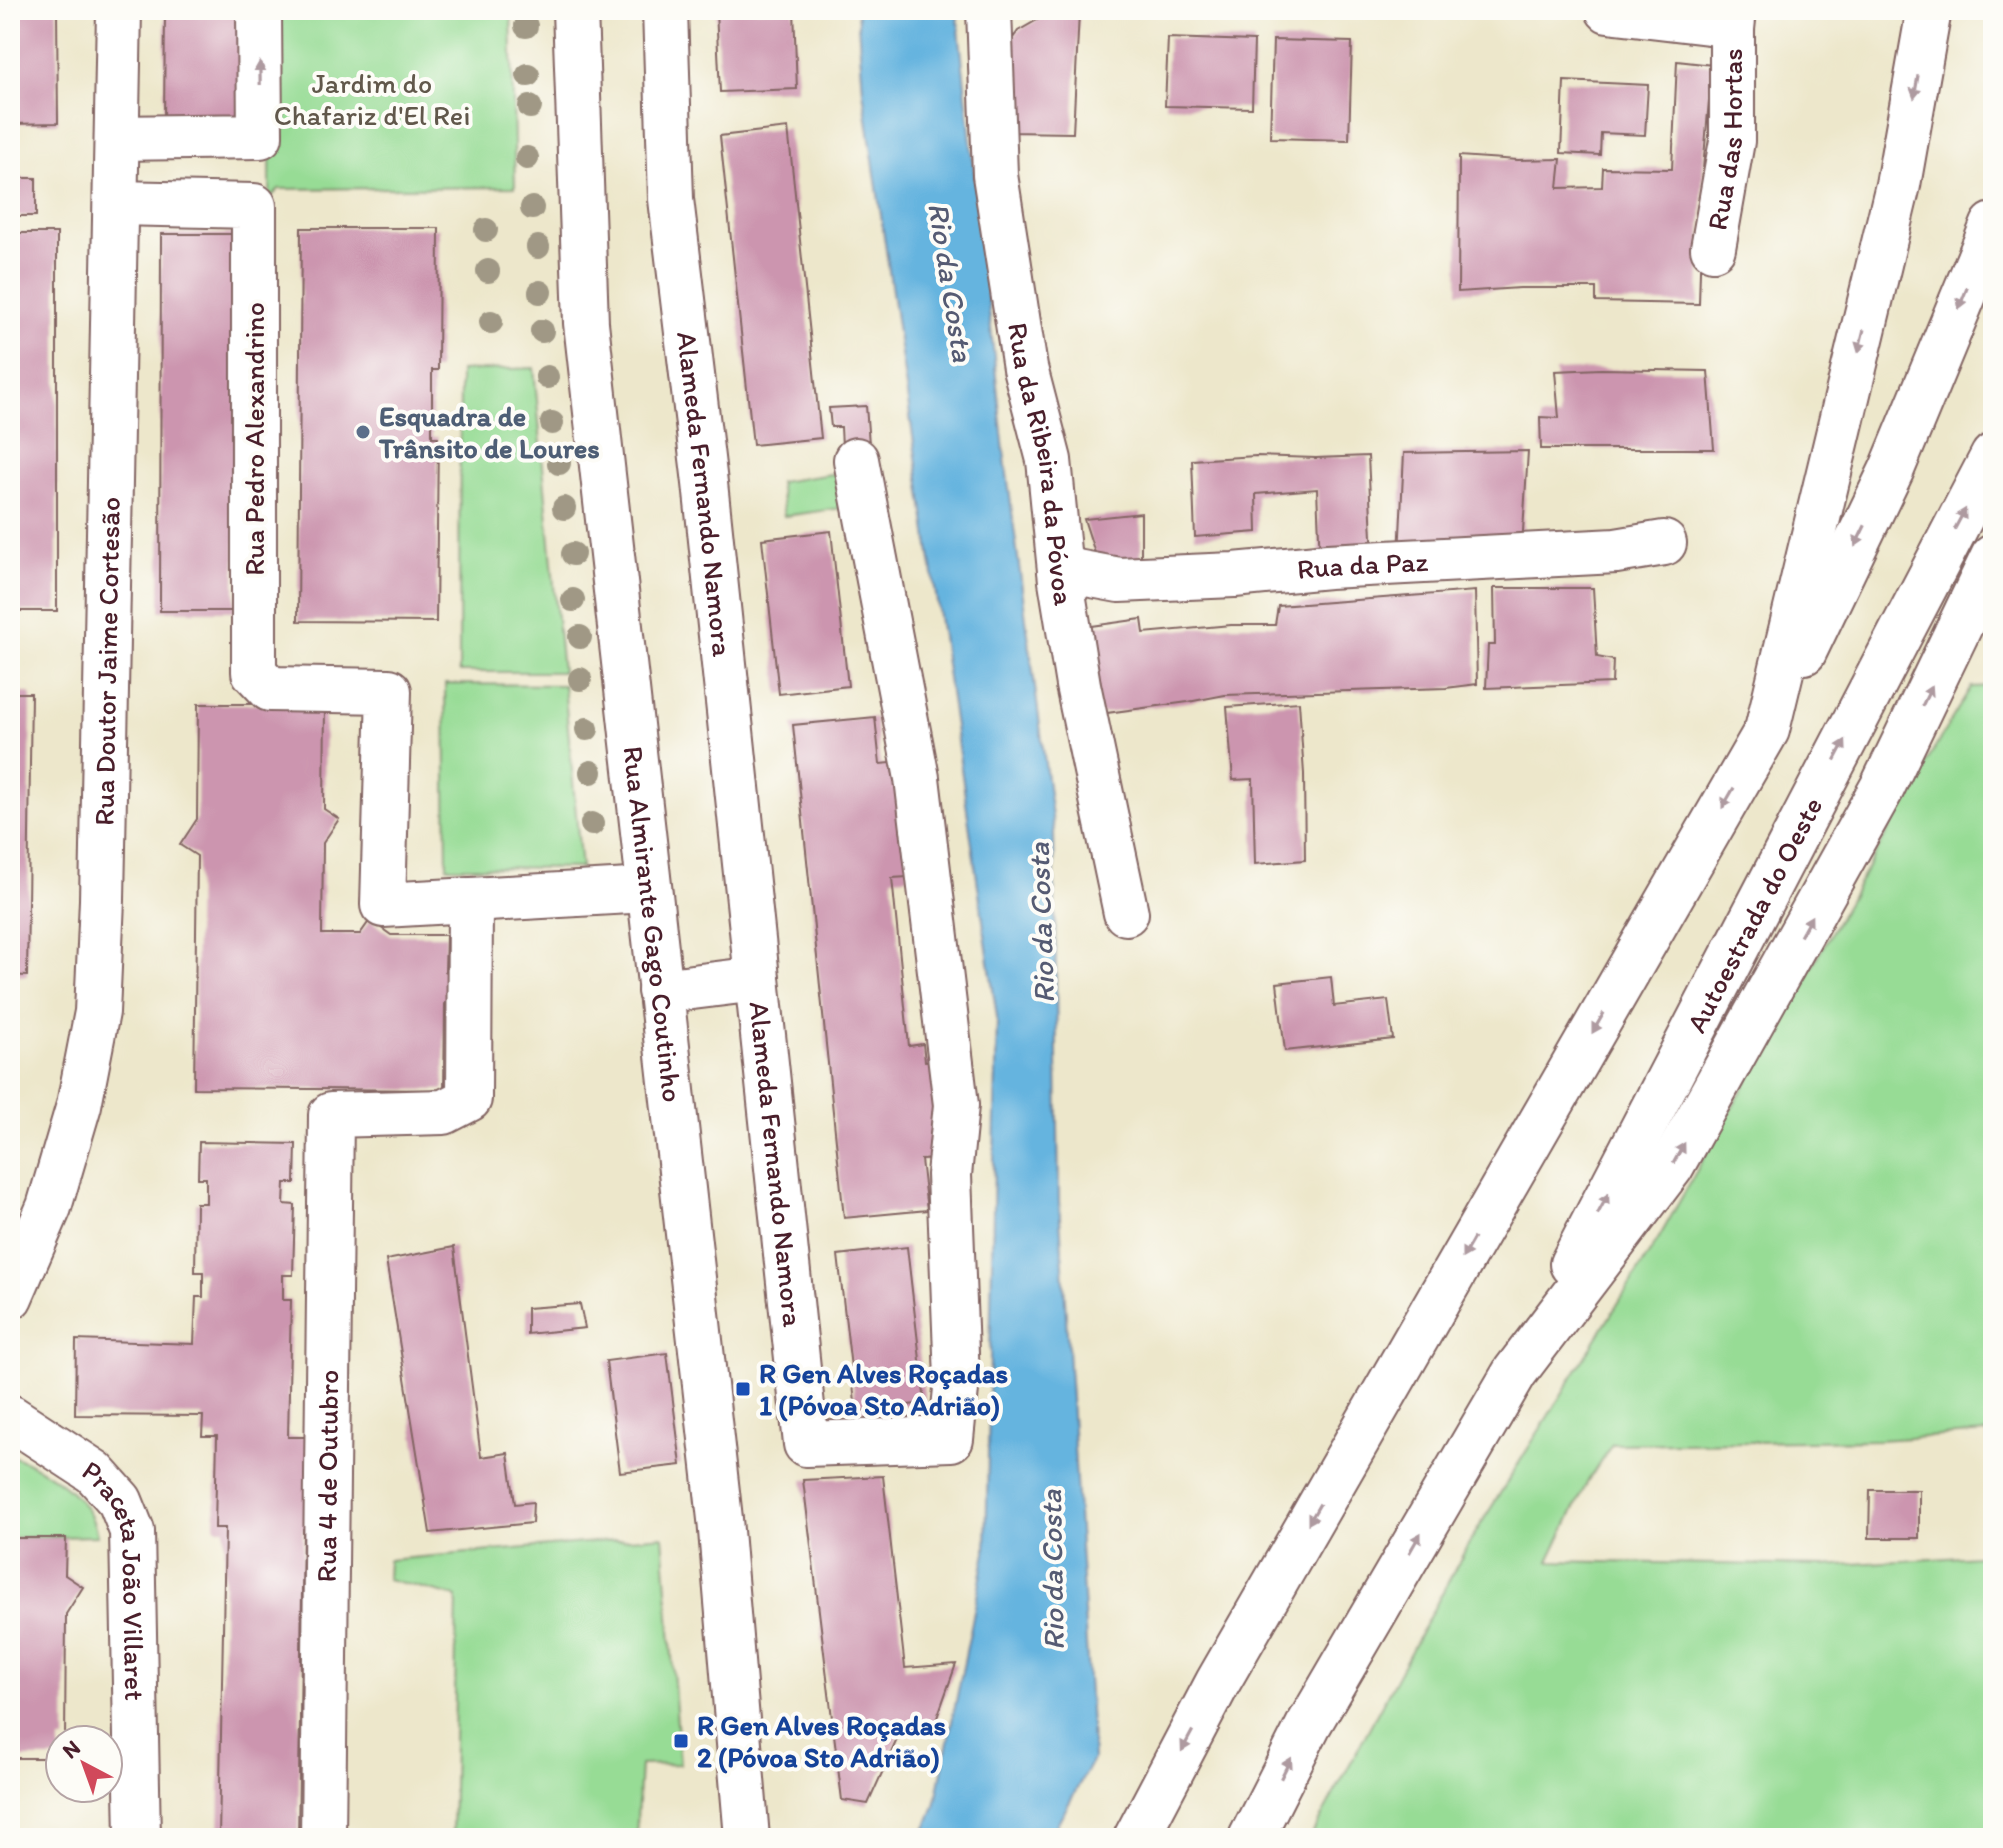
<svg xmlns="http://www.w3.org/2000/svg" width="2003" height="1848" font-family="Itim,sans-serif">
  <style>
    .green { fill: #97dc95; stroke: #707e60; stroke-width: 2 }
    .water { fill: #65b4df; stroke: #586a85; stroke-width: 2 }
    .building { fill: #cc95af }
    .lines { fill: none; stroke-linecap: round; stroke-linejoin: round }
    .minor-casing { stroke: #836563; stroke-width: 48 }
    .major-casing { stroke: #836563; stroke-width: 48 }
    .highway-casing { stroke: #836563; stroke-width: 48 }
    .minor { stroke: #fff; stroke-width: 44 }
    .major { stroke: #fff; stroke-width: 44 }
    .highway { stroke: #fff; stroke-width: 44 }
    .tree { fill: #a09885 }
    .oneway { fill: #ae9aa0 }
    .service-dot { fill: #5c6f8a; stroke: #fdfcf7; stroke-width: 3 }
    .transit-dot { fill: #1a4fb4; stroke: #fdfcf7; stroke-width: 3 }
    .labels { text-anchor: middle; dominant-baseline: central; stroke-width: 8; stroke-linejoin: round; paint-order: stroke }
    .park-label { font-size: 28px; fill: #61584b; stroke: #fdfcf7 }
    .street-label { font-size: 28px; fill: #4a1f2b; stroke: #fdfcf7 }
    .service-label { font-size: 28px; font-weight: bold; fill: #4e5e75; stroke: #fdfcf7; text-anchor: start }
    .transit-label { font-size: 28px; font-weight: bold; fill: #164399; stroke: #fdfcf7; text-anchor: start }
    .water-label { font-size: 30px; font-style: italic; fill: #555b73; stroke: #fdfcf7 }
  </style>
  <rect width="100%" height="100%" fill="#fdfcf7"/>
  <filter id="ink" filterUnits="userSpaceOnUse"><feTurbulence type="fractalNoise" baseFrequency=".0125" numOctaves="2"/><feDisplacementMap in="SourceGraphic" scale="16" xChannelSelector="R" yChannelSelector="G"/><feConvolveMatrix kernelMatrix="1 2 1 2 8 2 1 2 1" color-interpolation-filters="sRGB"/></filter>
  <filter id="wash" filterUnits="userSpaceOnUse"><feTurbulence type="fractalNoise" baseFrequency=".006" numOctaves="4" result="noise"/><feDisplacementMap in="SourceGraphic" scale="32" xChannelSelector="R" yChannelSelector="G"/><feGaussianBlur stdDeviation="1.8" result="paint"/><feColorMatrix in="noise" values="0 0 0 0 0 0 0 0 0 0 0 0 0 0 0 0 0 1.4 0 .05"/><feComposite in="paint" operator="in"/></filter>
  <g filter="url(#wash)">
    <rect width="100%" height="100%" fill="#ede7cb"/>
    <g class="green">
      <polygon points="271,10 511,10 515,187 279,189 270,198"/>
      <polygon points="534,368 562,672 459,672 460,371"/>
      <polygon points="851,471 857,506 784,516 779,482"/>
      <polygon points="445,684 564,685 581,868 447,867"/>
      <polygon points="1993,686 1993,1461 1990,1461 1988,1433 1879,1440 1612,1444 1588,1481 1549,1561 1823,1566 1993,1555 1993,1838 1310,1838 1468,1545 1660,1236 1944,732 1971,687"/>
      <path d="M10,1455C44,1468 92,1497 97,1536L10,1538Z"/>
      <polygon points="663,1536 680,1764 640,1765 636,1838 452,1838 457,1597 387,1579 388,1560"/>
    </g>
    <polygon class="water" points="857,10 957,10 1004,451 1054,832 1059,1201 1093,1759 1050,1838 922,1838 935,1806 986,1552 997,1017 863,91"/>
    <g id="blocks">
      <g class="building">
        <polygon points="10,10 57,10 58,123 10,124"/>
        <polygon points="165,10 239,10 239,123 164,123"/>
        <polygon points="716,10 794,10 797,89 720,92"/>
        <polygon points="1063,11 1079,13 1073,133 1009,132 1006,48 1018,31 1039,19"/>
        <polygon points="1168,38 1254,41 1252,108 1165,106"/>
        <polygon points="1273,40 1352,42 1349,140 1270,138"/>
        <polygon points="1677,61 1712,65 1703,169 1699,304 1596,302 1596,288 1520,288 1458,292 1459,156 1518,160 1561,159 1558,188 1602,187 1603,168 1672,169"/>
        <polygon points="1564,81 1648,85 1645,135 1601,133 1600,155 1561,153"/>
        <polygon points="788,128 821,438 753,445 720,136"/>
        <rect x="10" y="178" width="26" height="38"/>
        <polygon points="301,228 439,228 438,370 432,370 432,437 438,437 436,622 298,621"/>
        <rect x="10" y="233" width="47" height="378"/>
        <polygon points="161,234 237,234 235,611 160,611"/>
        <polygon points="1601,369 1708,371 1714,449 1541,449 1540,417 1559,418 1555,371"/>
        <polygon points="866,406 869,444 842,446 841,427 831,427 829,408"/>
        <polygon points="1528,451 1522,547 1399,555 1404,453"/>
        <polygon points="1256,456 1316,458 1368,456 1373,558 1320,561 1317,489 1256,494 1257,532 1195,537 1192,460"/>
        <polygon points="1141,513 1141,567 1096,556 1084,519"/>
        <polygon points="831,531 848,686 779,694 762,539"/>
        <polygon points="1494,588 1593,588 1597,657 1613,660 1612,683 1486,688 1488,645 1495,645"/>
        <polygon points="1475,591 1477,684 1446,688 1225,695 1188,702 1099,714 1091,626 1142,619 1144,633 1231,625 1275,625 1278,606"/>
        <polygon points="10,693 31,693 27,976 10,975"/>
        <polygon points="1299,702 1304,774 1305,860 1255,864 1253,779 1233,780 1227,707"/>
        <polygon points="198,704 325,704 324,809 339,819 323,843 322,934 360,934 370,920 391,935 446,935 445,971 461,982 445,1004 444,1090 194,1088 197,856 180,845 197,819"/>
        <polygon points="875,717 880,764 891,763 894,781 908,780 908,877 892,878 909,1046 923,1044 925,1061 939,1060 936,1159 921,1160 927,1210 844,1218 793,725"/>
        <polygon points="1331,977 1334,1006 1388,1000 1393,1039 1285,1051 1277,983"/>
        <polygon points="199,1142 296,1144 295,1183 285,1183 284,1204 295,1205 293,1275 283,1275 283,1300 291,1300 288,1437 313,1437 312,1529 303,1529 298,1838 219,1838 225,1528 215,1528 217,1436 202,1436 203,1416 75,1415 76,1340 194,1344 196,1297 203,1297 203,1272 195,1272 196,1203 206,1203 206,1178 198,1178"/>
        <polygon points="454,1247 481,1457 508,1453 515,1504 533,1502 532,1523 430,1533 386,1260"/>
        <polygon points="907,1247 925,1403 856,1411 838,1255"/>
        <polygon points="580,1304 585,1328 527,1334 527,1308"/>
        <polygon points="667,1353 681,1465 620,1472 606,1361"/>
        <polygon points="883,1476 905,1668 956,1664 933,1729 899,1735 868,1804 842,1800 803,1480"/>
        <polygon points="1870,1490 1919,1490 1919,1538 1869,1538"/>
        <polygon points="10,1538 66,1538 65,1575 83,1587 66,1614 65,1740 60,1740 60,1758 10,1758"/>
      </g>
    </g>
  </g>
  <g filter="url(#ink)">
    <use href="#blocks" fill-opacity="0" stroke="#836563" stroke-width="2"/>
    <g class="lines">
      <g class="minor-casing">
        <g id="minor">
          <path id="s1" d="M665,10L671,199L705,483L806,1444L951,1439L957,1379L949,1175L956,1105L917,778L856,460"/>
          <path id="s2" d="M989,10L995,175L1025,368L1049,460L1061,581L1078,685L1126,913"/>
          <polyline points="1608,10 1717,23 1732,29"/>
          <polyline points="117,138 260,136 259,10"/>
          <polyline points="116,203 254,206 254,672 270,689 389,691 383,905 648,890"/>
          <path id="s3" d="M1713,248L1732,141V29L1734,10"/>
          <path id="s4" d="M1060,569L1119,580L1234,575L1328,566L1616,551L1664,543"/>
          <polyline points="660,991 757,979"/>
          <path id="s5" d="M10,1297L49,1207L79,1105L97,1012L102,900L119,10"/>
          <path id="s6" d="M10,1417L94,1472L120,1501L132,1531L138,1838"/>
          <path id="s7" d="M323,1838L331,1115L444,1112L469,1099L470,900"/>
        </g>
      </g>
      <g class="major-casing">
        <g id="major">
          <path id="s8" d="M575,10L586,323L720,1519L747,1838"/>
        </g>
      </g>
      <g class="highway-casing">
        <g id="highway">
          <polyline points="1804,652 1892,469 1993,225"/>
          <path id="s9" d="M1572,1264L1993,456"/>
          <polyline points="1136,1838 1218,1682 1767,730 1898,185 1929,10"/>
          <polyline points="1251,1838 1308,1726 1515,1372 1671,1167 1882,788 1993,557"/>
        </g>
      </g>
      <use href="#minor" class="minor"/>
      <use href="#major" class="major"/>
      <use href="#highway" class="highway"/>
    </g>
    <g class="tree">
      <circle cx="526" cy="26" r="12"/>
      <circle cx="528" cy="75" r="12"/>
      <circle cx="530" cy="107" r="12"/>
      <circle cx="527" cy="158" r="12"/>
      <circle cx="532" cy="208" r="12"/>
      <circle cx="486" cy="230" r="12"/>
      <circle cx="538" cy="247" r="12"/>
      <circle cx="488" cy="271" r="12"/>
      <circle cx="540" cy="292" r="12"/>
      <circle cx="491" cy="322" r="12"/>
      <circle cx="542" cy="331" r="12"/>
      <circle cx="547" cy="377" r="12"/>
      <circle cx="552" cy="423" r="12"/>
      <circle cx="559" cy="463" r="12"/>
      <circle cx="564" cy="508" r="12"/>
      <circle cx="573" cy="554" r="12"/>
      <circle cx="573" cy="600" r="12"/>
      <circle cx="580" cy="637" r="12"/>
      <circle cx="580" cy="679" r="12"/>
      <circle cx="587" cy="729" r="12"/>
      <circle cx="591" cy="772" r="12"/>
      <circle cx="592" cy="824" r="12"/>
    </g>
    <defs><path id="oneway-solid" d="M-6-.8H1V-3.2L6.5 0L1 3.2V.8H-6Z" transform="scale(2)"/></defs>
    <g class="oneway">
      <use href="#oneway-solid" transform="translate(260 73) rotate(-91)"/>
      <use href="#oneway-solid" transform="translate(1916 87) rotate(100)"/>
      <use href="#oneway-solid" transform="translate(1963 298) rotate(112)"/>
      <use href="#oneway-solid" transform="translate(1861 341) rotate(104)"/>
      <use href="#oneway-solid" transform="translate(1960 519) rotate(-62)"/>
      <use href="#oneway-solid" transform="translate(1860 536) rotate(116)"/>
      <use href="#oneway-solid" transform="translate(1927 696) rotate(-64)"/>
      <use href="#oneway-solid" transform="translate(1840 750) rotate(-62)"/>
      <use href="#oneway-solid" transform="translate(1728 798) rotate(120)"/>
      <use href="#oneway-solid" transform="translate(1806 926) rotate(-61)"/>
      <use href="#oneway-solid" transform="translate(1598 1023) rotate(120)"/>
      <use href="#oneway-solid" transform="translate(1679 1153) rotate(-61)"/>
      <use href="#oneway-solid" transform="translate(1603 1204) rotate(-62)"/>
      <use href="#oneway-solid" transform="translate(1468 1248) rotate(120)"/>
      <use href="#oneway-solid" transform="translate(1314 1514) rotate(120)"/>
      <use href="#oneway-solid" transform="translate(1415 1543) rotate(-60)"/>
      <use href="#oneway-solid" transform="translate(1187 1741) rotate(118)"/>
      <use href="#oneway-solid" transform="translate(1286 1768) rotate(-63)"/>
    </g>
  </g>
  <circle class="service-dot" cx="363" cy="432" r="8"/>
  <g class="transit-dot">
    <rect x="735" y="1381" width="16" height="16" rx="4"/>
    <rect x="673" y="1733" width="16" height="16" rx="4"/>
  </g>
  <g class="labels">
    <g class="park-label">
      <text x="372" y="83">Jardim do<tspan x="372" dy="32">Chafariz d'El Rei</tspan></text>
    </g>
    <g class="street-label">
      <text stroke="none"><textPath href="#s3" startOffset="110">Rua das Hortas</textPath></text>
      <text transform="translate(254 439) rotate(-90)">Rua Pedro Alexandrino</text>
      <text stroke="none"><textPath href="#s2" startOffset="458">Rua da Ribeira da Póvoa</textPath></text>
      <text stroke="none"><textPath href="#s1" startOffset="486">Alameda Fernando Namora</textPath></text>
      <text stroke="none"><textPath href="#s4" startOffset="304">Rua da Paz</textPath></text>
      <text stroke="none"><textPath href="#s5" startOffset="650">Rua Doutor Jaime Cortesão</textPath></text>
      <text stroke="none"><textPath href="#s9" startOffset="394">Autoestrada do Oeste</textPath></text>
      <text stroke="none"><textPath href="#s8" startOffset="918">Rua Almirante Gago Coutinho</textPath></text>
      <text stroke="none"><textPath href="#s1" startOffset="1160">Alameda Fernando Namora</textPath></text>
      <text stroke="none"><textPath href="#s7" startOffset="362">Rua 4 de Outubro</textPath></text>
      <text stroke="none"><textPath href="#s6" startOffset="216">Praceta João Villaret</textPath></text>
    </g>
    <g class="service-label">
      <text x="379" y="416">Esquadra de<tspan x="379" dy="32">Trânsito de Loures</tspan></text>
    </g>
    <g class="transit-label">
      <text x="759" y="1373">R Gen Alves Roçadas<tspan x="759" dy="32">1 (Póvoa Sto Adrião)</tspan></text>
      <text x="697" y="1725">R Gen Alves Roçadas<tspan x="697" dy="32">2 (Póvoa Sto Adrião)</tspan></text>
    </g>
    <g class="water-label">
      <text transform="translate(951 282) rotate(81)">Rio da Costa</text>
      <text transform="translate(1041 923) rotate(-92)">Rio da Costa</text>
      <text transform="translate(1052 1570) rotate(-91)">Rio da Costa</text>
    </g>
  </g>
  <rect width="2003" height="1848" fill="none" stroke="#fdfcf7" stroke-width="40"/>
  <g transform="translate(84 1764) rotate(319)"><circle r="38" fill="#fdfcf7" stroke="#b5a4a5" stroke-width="2"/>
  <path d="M0-6L14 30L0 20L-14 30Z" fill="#d1495b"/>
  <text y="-12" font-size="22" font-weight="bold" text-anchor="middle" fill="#4a1f2b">N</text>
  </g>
</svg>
